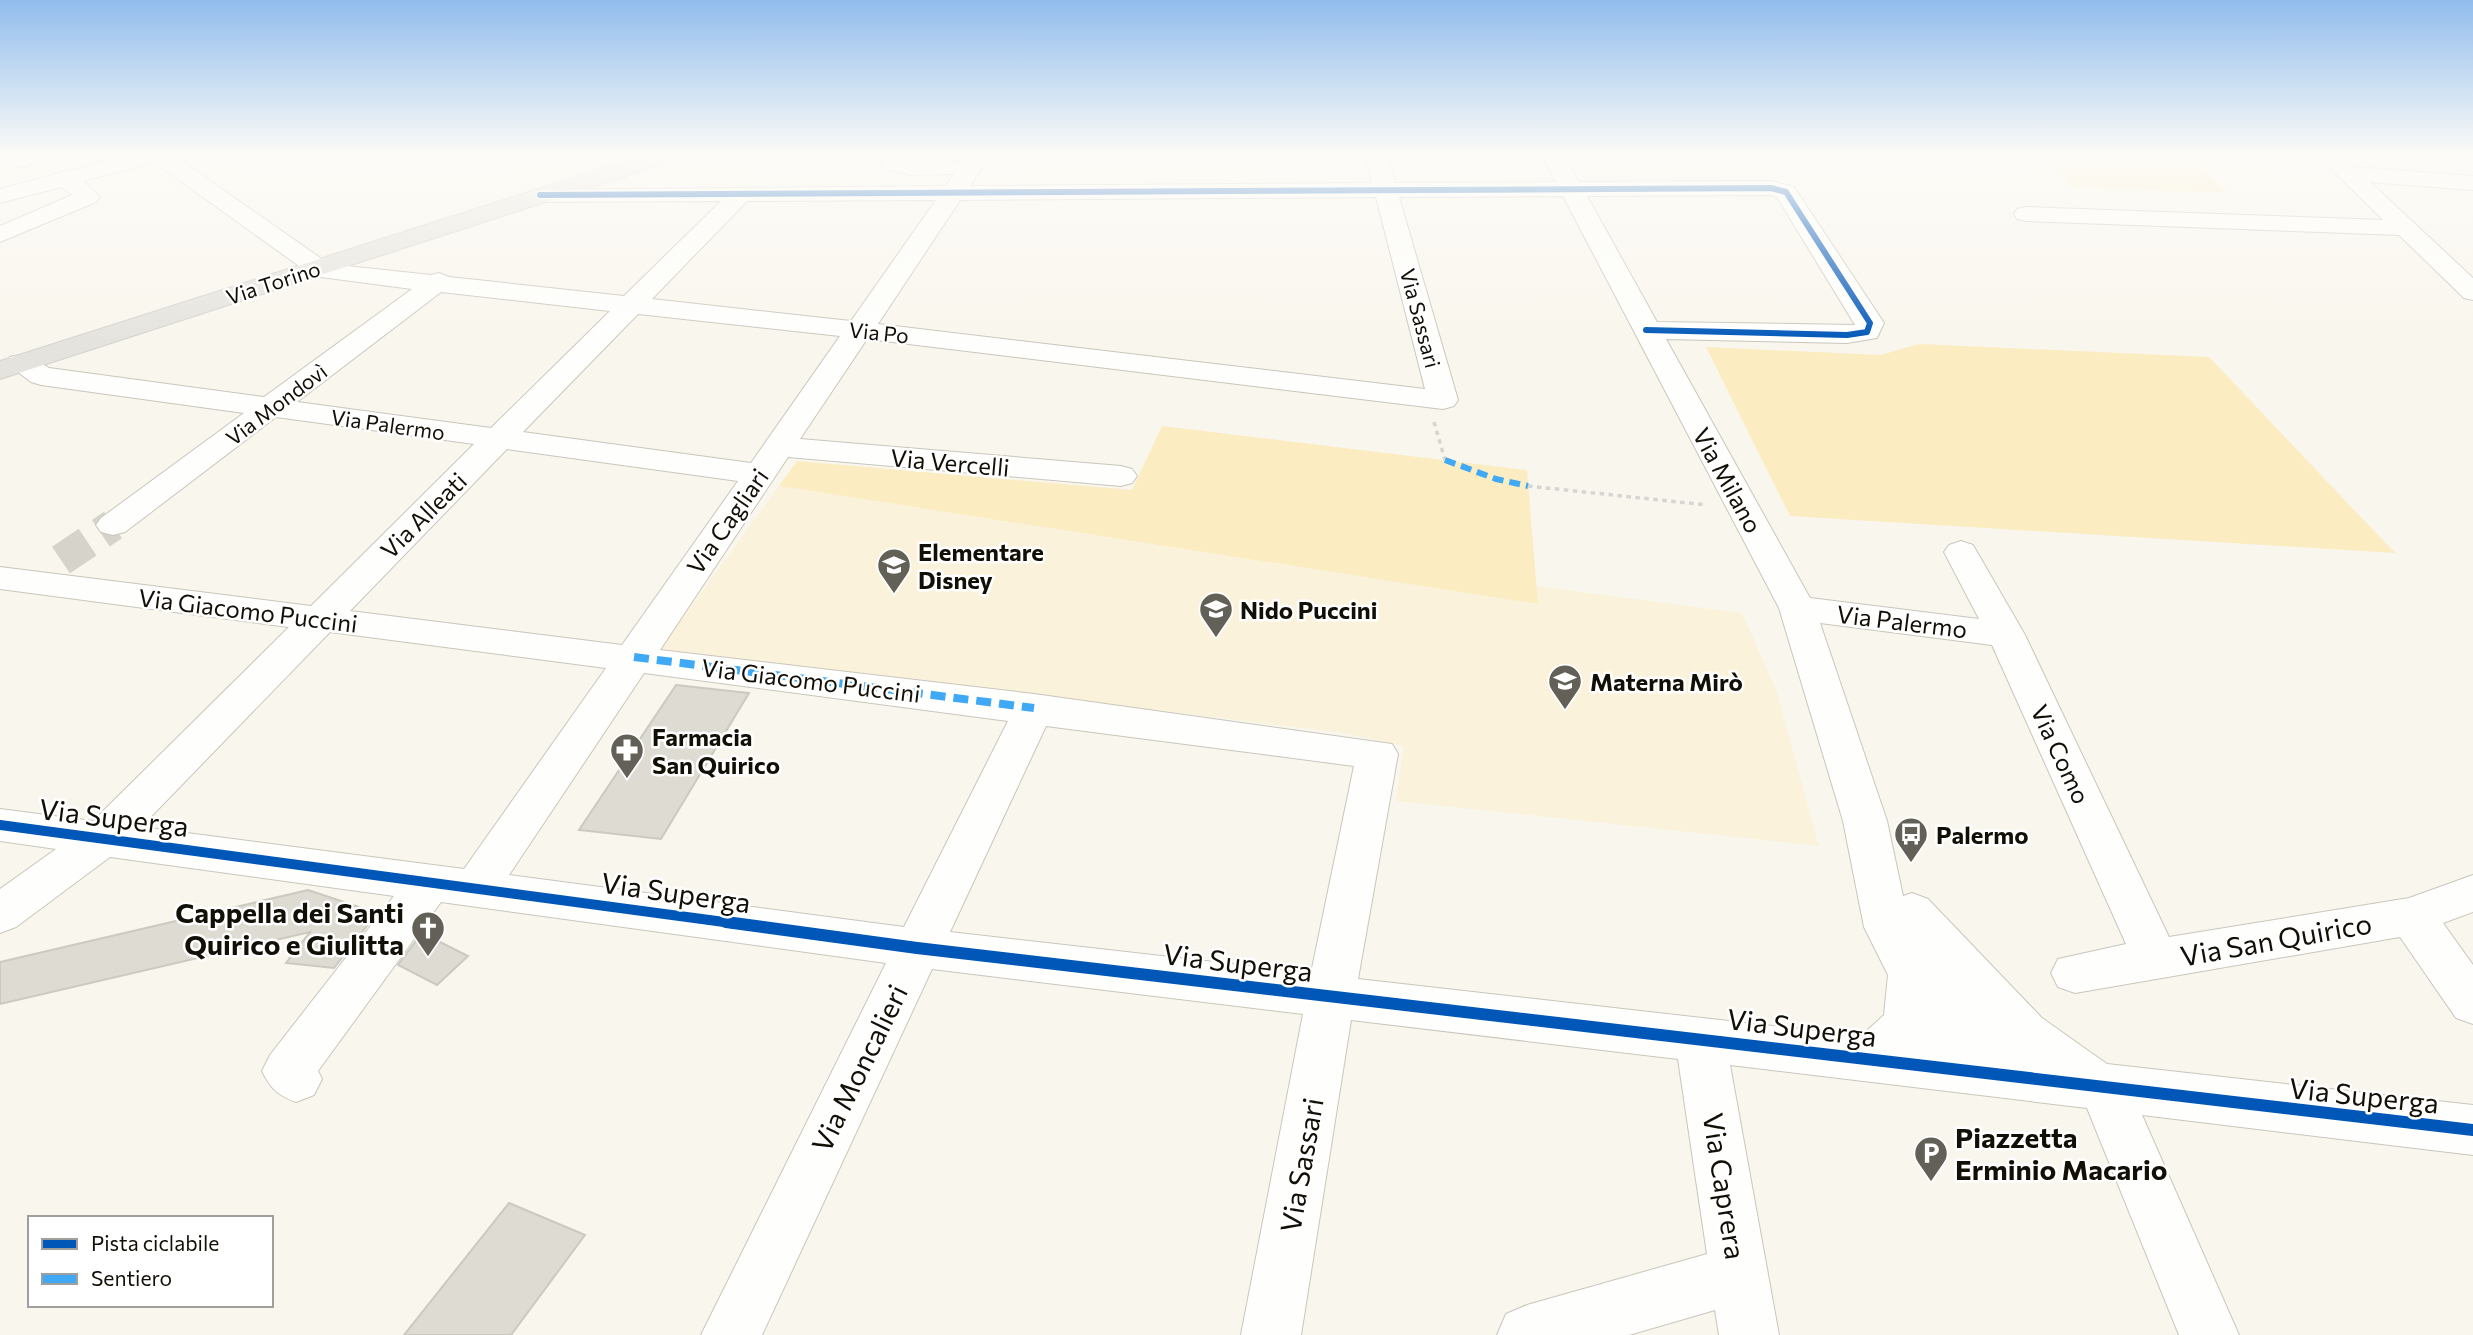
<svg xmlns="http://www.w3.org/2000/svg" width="2473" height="1335" font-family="Commissioner,sans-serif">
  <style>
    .built { fill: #faf2db }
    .green { fill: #fbecc2 }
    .building { fill: #dedbd2; stroke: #ccc9c0; stroke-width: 2 }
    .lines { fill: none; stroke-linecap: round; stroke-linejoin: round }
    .minor-tunnel { stroke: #d6d3ca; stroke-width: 32; stroke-dasharray: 32 16; stroke-linecap: butt }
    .minor-casing { stroke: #c9c6bd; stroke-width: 2 }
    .major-casing { stroke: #d2d1cc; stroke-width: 2 }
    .path { stroke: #d6d5d2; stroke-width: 3.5; stroke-dasharray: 4.5 4.5; stroke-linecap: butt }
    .minor { fill: #fefefc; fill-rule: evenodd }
    .major { fill: #e5e3dd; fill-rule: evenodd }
    .quiet-far1 { stroke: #3fa9f5; stroke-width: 6; stroke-dasharray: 11 6; stroke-linecap: butt }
    .quiet { stroke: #3fa9f5; stroke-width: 8; stroke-dasharray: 15 8; stroke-linecap: butt }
    .cycleway-far2-casing { stroke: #fff; stroke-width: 9 }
    .cycleway-far1-casing { stroke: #fff; stroke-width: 14 }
    .cycleway-casing { stroke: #fff; stroke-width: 17 }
    .cycleway-far2 { stroke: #0057b8; stroke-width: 6 }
    .cycleway-far1 { stroke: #0057b8; stroke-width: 10 }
    .cycleway { stroke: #0057b8; stroke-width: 12 }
    .labels { text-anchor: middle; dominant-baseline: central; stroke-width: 5; stroke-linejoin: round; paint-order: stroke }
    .far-street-label { font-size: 21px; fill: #120f06; stroke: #fff }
    .street-label { font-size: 24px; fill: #120f06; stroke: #fff }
    .poi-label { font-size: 24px; font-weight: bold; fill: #120f06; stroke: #fff; text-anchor: start }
    .near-street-label { font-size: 28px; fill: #120f06; stroke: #fff }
    .near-poi-label { font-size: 28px; font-weight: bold; fill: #120f06; stroke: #fff; text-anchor: end }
  </style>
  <rect width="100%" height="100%" fill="#f9f6ed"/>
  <polygon class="built" points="779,486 1537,604 1536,586 1742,613 1776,689 1819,846 1396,801 1404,746 1343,733 660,649"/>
  <g class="green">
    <polygon points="2042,155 2190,155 2228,193 2073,187"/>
    <polygon points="1919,344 2209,357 2395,553 1790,516 1706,347 1881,355"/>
    <polygon points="1162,426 1527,470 1538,604 779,486 797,461 1132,490"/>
  </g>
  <g class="building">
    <polygon points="676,685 749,693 661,839 579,830"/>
    <polygon points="308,890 377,913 334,968 286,963 310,932 0,1004 0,962"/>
    <polygon points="422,933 468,956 437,985 398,965"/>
    <polygon points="509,1203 585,1235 511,1335 404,1335"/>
  </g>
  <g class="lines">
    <polyline class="minor-tunnel" points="61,560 113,525"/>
    <g class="minor-casing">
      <g id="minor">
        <polygon points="13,155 39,155 27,166 19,168 8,161"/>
        <path d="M128,155H173L329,264L431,275L439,273L449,277L624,296L721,201L540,202L532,200L528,195L532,190L946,186L954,174L912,175L884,168L881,163L883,155H905L904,159C922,164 946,156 961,165L968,155H990L970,186L1372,183L1365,155H1387L1395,183L1556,182L1542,155H1564L1579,182L1771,181L1794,187L1884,323L1877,338L1847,343L1666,339L1810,598L1979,619L1944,552L1949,545L1961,541L1973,545L2025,635L2169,937L2409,898L2473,875V912L2443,923L2473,965V1024L2456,1018L2400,937L2075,993L2058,987L2051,973L2058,959L2126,944L1992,645L1820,623L1887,821L1903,896L1912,893L1928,899L2042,1018L2107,1064L2473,1105V1155L2142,1115L2239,1335H2179L2087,1108L1730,1065L1779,1335H1719L1715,1310L1629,1335H1497L1506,1314L1527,1305L1707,1254L1678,1059L1351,1020L1301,1335H1241L1303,1014L932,969L762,1335H701L886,963L441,902L318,1071L322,1079L314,1095L296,1102C277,1095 271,1089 262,1071L270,1055L394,896L110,857L16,927L0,933V889L56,849L0,841V809L93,821L289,627L0,589V567L311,606L474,444L276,417L125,532L113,535L101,532L96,525L101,518L244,413L41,385L31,382L6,363L10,357C26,353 35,360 49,368L264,397L412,289L313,276L154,162L83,181L100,197L96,202L0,242V226L72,195L61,187L0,203V189ZM1770,195L1777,197L1855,325L1657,322L1587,196ZM1563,196L1779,608L1843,821L1864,927L1888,975L1884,1015L1861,1036L1358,979L1398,754L1392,744L1034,694L660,650L788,457L1121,486L1132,483L1137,476L1132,469L1121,466L800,439L867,339L1443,409L1454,406L1458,400L1399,197ZM1376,197L1425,389L878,324L960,200ZM936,200L851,321L652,299L747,201ZM441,292L610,311L491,428L297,402ZM638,314L840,336L751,463L523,432ZM507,449L738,481L622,645L350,611ZM330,632L606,668L464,869L141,827ZM644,673L1008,721L904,927L509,875ZM1046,726L1354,766L1311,973L950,932Z"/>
        <polygon points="2317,155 2341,155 2353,167 2473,176 2473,190 2370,182 2473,278 2473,300 2464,298 2399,235 2026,221 2017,219 2014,214 2017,209 2026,207 2383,220"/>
      </g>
    </g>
    <g class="major-casing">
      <polygon id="major" points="645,155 678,155 675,160 0,379 0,361"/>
    </g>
    <g class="path">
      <polyline points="1434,422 1445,460"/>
      <polyline points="1528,486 1707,505"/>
    </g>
    <use href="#minor" class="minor"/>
    <use href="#major" class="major"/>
    <polyline class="quiet-far1" points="1445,460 1496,479 1528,486"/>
    <polyline class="quiet" points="634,657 1034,708"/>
    <g class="cycleway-far2-casing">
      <polyline id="cycleway-far2" points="540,195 1771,188 1786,192 1870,323 1867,332 1847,335 1646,330"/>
    </g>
    <g class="cycleway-far1-casing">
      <polyline id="cycleway-far1" points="0,825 739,924"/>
    </g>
    <g class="cycleway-casing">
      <polyline id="cycleway" points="726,922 917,948 2473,1130"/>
    </g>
    <use href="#cycleway-far2" class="cycleway-far2"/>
    <use href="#cycleway-far1" class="cycleway-far1"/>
    <use href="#cycleway" class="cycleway"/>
  </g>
  <linearGradient id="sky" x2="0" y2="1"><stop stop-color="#91bded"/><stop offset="0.45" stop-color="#fcfbf7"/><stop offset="1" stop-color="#fcfbf7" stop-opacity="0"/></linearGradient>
  <rect width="2473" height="342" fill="url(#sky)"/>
  <defs>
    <g id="school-pin" transform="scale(1.75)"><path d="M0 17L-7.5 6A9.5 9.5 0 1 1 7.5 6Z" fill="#636057" stroke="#fff"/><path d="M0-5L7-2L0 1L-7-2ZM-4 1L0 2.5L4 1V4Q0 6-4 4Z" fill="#fff"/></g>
    <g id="pharmacy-pin" transform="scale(1.75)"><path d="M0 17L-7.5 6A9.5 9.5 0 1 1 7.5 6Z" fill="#636057" stroke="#fff"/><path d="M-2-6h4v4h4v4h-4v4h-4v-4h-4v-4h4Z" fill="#fff"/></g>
    <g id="bus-pin" transform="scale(1.75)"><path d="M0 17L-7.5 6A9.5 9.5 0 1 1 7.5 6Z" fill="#636057" stroke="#fff"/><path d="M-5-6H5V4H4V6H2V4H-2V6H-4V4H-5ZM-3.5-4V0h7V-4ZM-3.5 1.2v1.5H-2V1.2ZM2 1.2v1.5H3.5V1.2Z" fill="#fff"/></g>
    <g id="church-pin" transform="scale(1.75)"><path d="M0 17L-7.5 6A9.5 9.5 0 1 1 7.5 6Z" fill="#636057" stroke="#fff"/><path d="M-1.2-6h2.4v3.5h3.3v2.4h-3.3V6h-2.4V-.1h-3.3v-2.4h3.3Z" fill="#fff"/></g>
    <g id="parking-pin" transform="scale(1.75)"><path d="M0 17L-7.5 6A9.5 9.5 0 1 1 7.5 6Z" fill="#636057" stroke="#fff"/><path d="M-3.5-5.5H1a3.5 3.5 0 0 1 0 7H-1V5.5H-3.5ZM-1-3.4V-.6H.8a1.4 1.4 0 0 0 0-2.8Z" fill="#fff"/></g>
  </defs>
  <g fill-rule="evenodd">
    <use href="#school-pin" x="894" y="565"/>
    <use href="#school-pin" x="1216" y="609"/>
    <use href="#school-pin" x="1565" y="681"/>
    <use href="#pharmacy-pin" x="627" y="750"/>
    <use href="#bus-pin" x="1911" y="834"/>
    <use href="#church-pin" x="428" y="928"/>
    <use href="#parking-pin" x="1931" y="1153"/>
  </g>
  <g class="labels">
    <g class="far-street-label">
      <text transform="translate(273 282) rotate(-18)">Via Torino</text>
      <text transform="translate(1421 318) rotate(75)">Via Sassari</text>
      <text transform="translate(879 332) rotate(6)">Via Po</text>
      <text transform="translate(276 404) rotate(-37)">Via Mondovì</text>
      <text transform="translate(388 424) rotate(8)">Via Palermo</text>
    </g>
    <g class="street-label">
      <text transform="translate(950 462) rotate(5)">Via Vercelli</text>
      <text transform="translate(1728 480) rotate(61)">Via Milano</text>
      <text transform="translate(423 515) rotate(-45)">Via Alleati</text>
      <text transform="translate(727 521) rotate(-55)">Via Cagliari</text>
      <text transform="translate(248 610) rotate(7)">Via Giacomo Puccini</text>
      <text transform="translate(1902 621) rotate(7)">Via Palermo</text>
      <text transform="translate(811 680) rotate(7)">Via Giacomo Puccini</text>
      <text transform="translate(2061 754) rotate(65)">Via Como</text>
    </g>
    <g class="poi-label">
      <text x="918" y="551">Elementare<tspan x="918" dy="28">Disney</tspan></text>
      <text x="1240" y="609">Nido Puccini</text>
      <text x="1590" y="681">Materna Mirò</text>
      <text x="652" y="736">Farmacia<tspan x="652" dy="28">San Quirico</tspan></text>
      <text x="1936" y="834">Palermo</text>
    </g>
    <g class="near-street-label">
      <text transform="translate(114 817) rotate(7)">Via Superga</text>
      <text transform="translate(676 892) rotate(8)">Via Superga</text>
      <text transform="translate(2276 939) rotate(-10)">Via San Quirico</text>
      <text transform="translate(1238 962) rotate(7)">Via Superga</text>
      <text transform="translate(1802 1027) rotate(7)">Via Superga</text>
      <text transform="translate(859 1068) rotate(-64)">Via Moncalieri</text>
      <text transform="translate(2364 1095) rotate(6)">Via Superga</text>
      <text transform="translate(1301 1165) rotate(-80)">Via Sassari</text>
      <text transform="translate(1725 1186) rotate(81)">Via Caprera</text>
    </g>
    <g class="near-poi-label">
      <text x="404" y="912">Cappella dei Santi<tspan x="404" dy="32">Quirico e Giulitta</tspan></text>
      <text x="1955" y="1137" text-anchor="start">Piazzetta<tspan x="1955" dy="32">Erminio Macario</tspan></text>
    </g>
  </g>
  <rect x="28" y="1216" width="245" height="91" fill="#ffffff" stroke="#a09f9b" stroke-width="2"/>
  <rect x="42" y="1239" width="35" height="10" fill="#0057b8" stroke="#a09f9b" stroke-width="2"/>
  <text x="91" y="1251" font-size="21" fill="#120f06">Pista ciclabile</text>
  <rect x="42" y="1274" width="35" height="10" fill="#3fa9f5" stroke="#a09f9b" stroke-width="2"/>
  <text x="91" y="1286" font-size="21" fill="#120f06">Sentiero</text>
</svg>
